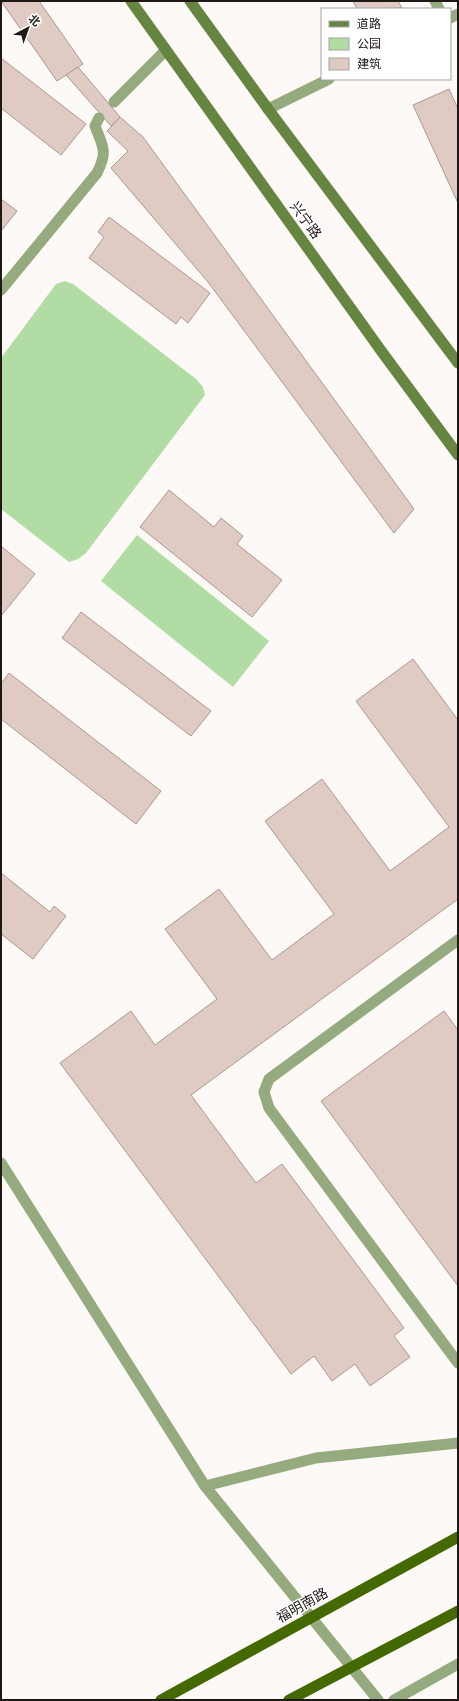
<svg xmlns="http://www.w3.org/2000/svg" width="459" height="1701" viewBox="0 0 459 1701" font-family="'Asap Condensed','Noto Sans SC',sans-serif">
  <rect width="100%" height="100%" fill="#fdf9f7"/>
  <g fill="#b1dca4">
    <polygon points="65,281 73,284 196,379 203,387 205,395 86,553 78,559 69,562 1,509 1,358 56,284"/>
    <polygon points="137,535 269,641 233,687 101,581"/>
  </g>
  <g fill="#dfcbc3" stroke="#ab9990">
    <polygon points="1,1 39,1 83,64 57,81"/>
    <polygon points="353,1 398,1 402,8 357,9"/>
    <polygon points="1,58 86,124 61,155 1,108"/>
    <polygon points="78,67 120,117 111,126 66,75"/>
    <polygon points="449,89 458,109 458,203 413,105"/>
    <polygon points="120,117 143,137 414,509 394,533 208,282 111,168 128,151 107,131"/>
    <polygon points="1,199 17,211 1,231"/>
    <polygon points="109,217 210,293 188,323 181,317 176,324 89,258 104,237 98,232"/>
    <polygon points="169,490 214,527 221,518 243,536 237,544 282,580 252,617 140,527"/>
    <polygon points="1,546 35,574 1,616"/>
    <polygon points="81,612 211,711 191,736 62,638"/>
    <polygon points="413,659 458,720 458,899 191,1095 256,1183 282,1164 404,1328 394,1336 410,1357 370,1386 355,1364 332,1381 314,1356 291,1374 60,1063 131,1011 155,1045 217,999 165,929 219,889 272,960 334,914 265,821 322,779 390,871 449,827 356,701"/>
    <polygon points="9,673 161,791 136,824 1,719 1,684"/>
    <polygon points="1,873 50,912 54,906 66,916 33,959 1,934"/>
    <polygon points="444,1011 458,1030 458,1286 321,1101"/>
  </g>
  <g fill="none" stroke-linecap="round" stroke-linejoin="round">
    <g stroke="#95ab7f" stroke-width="11">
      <polyline points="435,1 439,9"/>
      <polyline points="450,18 458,14"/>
      <polyline points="114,102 166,50"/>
      <polyline points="268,109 329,79"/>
      <path d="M1,290L97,173C108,151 103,147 95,126L99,118"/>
      <polyline points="458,940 269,1079 264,1092 269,1108 458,1363"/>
    </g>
    <g stroke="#95ab7f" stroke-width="11">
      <polyline points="1,1163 205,1486 378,1700"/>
      <polyline points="205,1486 316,1458 458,1443"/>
      <polyline points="394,1700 458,1664"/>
    </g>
    <g stroke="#658540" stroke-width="11">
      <polyline points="131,1 382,352 458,455"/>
      <polyline points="190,1 268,109 458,363"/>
    </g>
    <g stroke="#436900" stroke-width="11">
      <polyline points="161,1700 458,1537"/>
      <polyline points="289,1700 458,1611"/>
    </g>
  </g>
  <g text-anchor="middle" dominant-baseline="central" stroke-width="3" stroke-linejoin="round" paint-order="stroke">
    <g font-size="14" fill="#1f1815" stroke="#fff">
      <text transform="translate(306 220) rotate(54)">兴宁路</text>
      <text transform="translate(302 1605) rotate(-29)">福明南路</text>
    </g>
  </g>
  <rect width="459" height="1701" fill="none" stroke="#1f1815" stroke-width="4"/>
  <rect x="321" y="8" width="130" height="72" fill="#ffffff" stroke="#a5a3a1"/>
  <rect x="329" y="21" width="20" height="6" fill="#658540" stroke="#a5a3a1"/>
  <text x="357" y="28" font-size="12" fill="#1f1815">道路</text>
  <rect x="329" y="38" width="20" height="12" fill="#b1dca4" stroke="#a5a3a1"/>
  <text x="357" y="48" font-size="12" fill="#1f1815">公园</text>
  <rect x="329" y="58" width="20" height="12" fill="#dfcbc3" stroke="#a5a3a1"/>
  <text x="357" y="68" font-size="12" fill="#1f1815">建筑</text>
  <g transform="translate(28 28) rotate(41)" stroke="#ffffff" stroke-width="3" paint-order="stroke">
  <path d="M0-3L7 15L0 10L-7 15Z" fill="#1f1815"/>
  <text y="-6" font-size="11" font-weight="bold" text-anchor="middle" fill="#1f1815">北</text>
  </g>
</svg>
